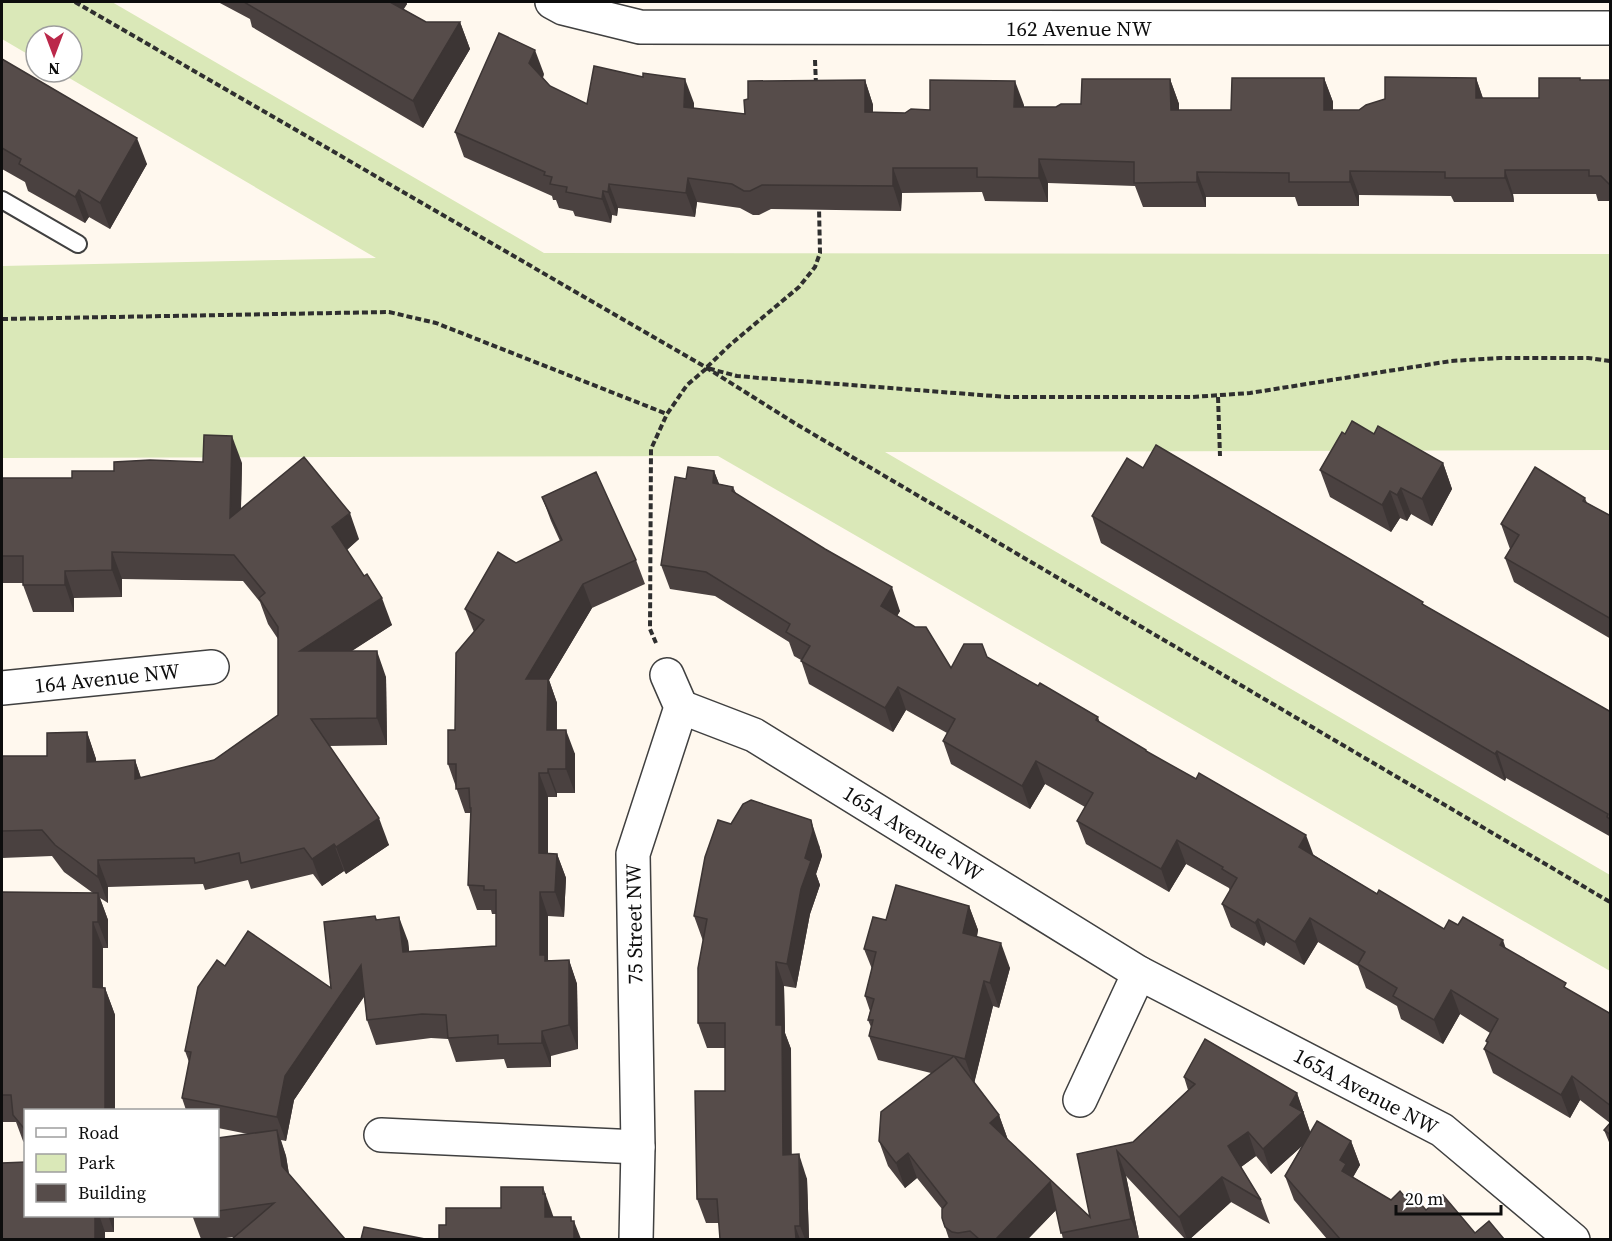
<svg xmlns="http://www.w3.org/2000/svg" width="1612" height="1241" viewBox="0 0 1612 1241" font-family="'Source Serif 4',serif">
  <rect width="100%" height="100%" fill="#fff8ee"/>
  <polygon fill="#dae8b8" points="2,2 112,2 544,253 1610,254 1610,450 885,452 1610,875 1610,971 718,456 2,458 2,266 376,258 59,72 72,72 72,36 36,36 36,59 2,39"/>
  <g fill="none" stroke-linecap="round" stroke-linejoin="round">
    <defs>
      <polyline id="service" points="2,200 78,244"/>
      <g id="minor">
        <polyline points="552,2 563,8 640,27 1610,28"/>
        <polyline points="2,688 212,667"/>
        <polyline points="681,707 754,735 1139,973 1442,1130 1573,1240"/>
        <polyline points="1080,1100 1139,973"/>
        <polyline points="381,1135 638,1147"/>
        <polyline points="636,1240 638,1147 633,854 681,707 667,675"/>
      </g>
    </defs>
    <use href="#service" stroke="#404040" stroke-width="20"/>
    <use href="#minor" stroke="#404040" stroke-width="36"/>
    <g stroke="#2f2f2f" stroke-width="4" stroke-dasharray="6 3" stroke-linecap="butt">
      <polyline points="75,2 707,368 796,424 1610,902"/>
      <polyline points="815,60 816,85"/>
      <polyline points="2,319 389,312 436,323 667,414 687,385 707,368 737,376 760,378 1007,397 1193,397 1250,393 1451,361 1500,358 1588,358 1610,361"/>
      <polyline points="707,367 731,344 799,287 815,267 820,253 819,207"/>
      <polyline points="1218,397 1220,456"/>
      <polyline points="656,643 650,629 651,449 667,414"/>
    </g>
    <use href="#service" stroke="#fff" stroke-width="16"/>
    <use href="#minor" stroke="#fff" stroke-width="33"/>
  </g>
  <g fill="#4a4140">
    <polygon points="218,2 406,2 407,4 403,9 426,22 460,22 470,49 423,128 252,27 250,19"/>
    <polygon points="2,59 147,164 110,229 89,217 85,223 28,191 25,182 2,169"/>
    <polygon points="544,74 543,78 550,86 587,104 694,103 694,108 745,114 865,80 873,105 873,112 905,113 930,110 1024,105 1024,107 1056,107 1081,104 1170,79 1179,104 1179,110 1231,110 1324,78 1333,102 1333,110 1359,110 1476,78 1483,98 1539,98 1581,80 1611,80 1611,201 1598,201 1596,194 1513,194 1514,202 1454,202 1451,196 1359,195 1359,206 1298,206 1295,197 1206,197 1206,207 1143,207 1135,186 1048,183 1048,202 985,201 982,192 902,193 901,211 771,209 759,215 753,215 740,208 697,202 695,217 618,208 617,216 612,215 611,223 575,216 573,211 559,208 556,200 553,200 552,196 464,157 455,132"/>
    <polygon points="1345,434 1374,434 1443,463 1452,489 1432,526 1411,514 1407,521 1400,518 1391,532 1330,497 1320,470"/>
    <polygon points="242,463 241,509 359,539 347,550 392,625 352,651 386,677 387,745 329,746 389,845 346,874 344,871 322,886 313,874 251,889 248,880 205,890 203,884 108,887 108,903 100,898 108,920 108,948 103,948 103,988 105,988 115,1015 26,1110 26,1145 23,1141 16,1122 2,1122 2,892 93,893 64,872 52,856 2,858 2,756 47,756 87,732 96,759 96,762 135,760 141,778 214,760 278,715 278,639 268,624 260,602 243,581 122,579 122,597 74,598 74,612 33,612 23,585 23,583 2,583 2,478 72,478 114,471"/>
    <polygon points="1143,468 1424,605 1611,712 1611,837 1506,778 1505,781 1101,543 1092,516"/>
    <polygon points="714,471 719,484 733,487 736,493 900,611 897,616 951,668 987,657 1038,686 1098,717 1100,723 1377,894 1444,929 1458,925 1506,949 1569,990 1611,1014 1611,1147 1604,1130 1610,1123 1580,1100 1570,1118 1493,1073 1484,1049 1487,1044 1486,1041 1490,1033 1460,1014 1443,1044 1401,1019 1397,1006 1366,988 1358,966 1318,942 1304,965 1266,942 1264,946 1231,927 1222,904 1230,891 1229,888 1186,864 1169,892 1086,844 1077,821 1085,807 1045,784 1030,809 951,764 943,741 947,733 906,710 893,732 809,684 801,660 794,656 789,642 715,596 670,589 661,565 686,479"/>
    <polygon points="542,497 636,560 645,584 592,608 549,680 557,703 557,730 575,754 575,793 557,793 557,797 548,797 548,854 557,854 566,878 564,917 548,916 548,960 569,960 577,984 578,1049 551,1056 551,1067 507,1068 504,1059 456,1062 448,1039 431,1038 376,1045 367,1020 364,997 294,1100 286,1141 281,1140 286,1156 289,1174 345,1239 235,1237 217,1239 201,1239 192,1215 218,1215 218,1138 248,1134 218,1128 218,1110 186,1110 182,1098 189,1062 185,1051 225,966 331,988 375,916 377,920 408,941 409,951 496,946 496,914 492,914 491,910 477,910 468,885 471,813 465,813 448,764 474,632 465,609 516,563 560,541 551,521"/>
    <polygon points="1585,498 1587,503 1611,516 1611,639 1514,582 1505,558 1510,549 1501,524"/>
    <polygon points="731,824 819,845 822,856 816,874 820,885 810,914 796,988 784,986 785,1033 791,1049 791,1154 807,1179 809,1239 720,1239 719,1223 706,1223 697,1199 725,1091 725,1048 707,1048 698,1023 703,941 694,916"/>
    <polygon points="969,906 978,930 977,937 1010,968 999,1008 993,1006 974,1083 999,1115 1008,1140 1090,1217 1077,1154 1133,1142 1188,1090 1184,1077 1297,1093 1310,1132 1351,1141 1360,1165 1353,1177 1391,1200 1413,1207 1426,1210 1475,1233 1504,1239 1327,1239 1294,1200 1285,1176 1302,1146 1271,1174 1256,1156 1241,1167 1261,1200 1270,1224 1231,1202 1190,1239 1185,1239 1126,1176 1139,1239 1063,1239 1056,1210 1028,1239 949,1239 942,1218 942,1209 917,1178 905,1188 888,1166 879,1141 931,1073 878,1060 869,1036 871,1027 868,1020 870,1011 865,996 872,969 864,949 886,920"/>
    <polygon points="26,1215 114,1215 114,1232 105,1232"/>
  </g>
  <g fill="#3c3534">
    <polygon points="386,2 406,2 407,4 394,25"/>
    <polygon points="460,22 470,49 423,128 413,101"/>
    <polygon points="535,50 544,74 538,87 529,63"/>
    <polygon points="1324,78 1333,102 1333,134 1324,110"/>
    <polygon points="1476,78 1484,102 1476,98"/>
    <polygon points="685,79 694,103 693,131 684,107"/>
    <polygon points="1170,79 1179,104 1179,134 1171,110"/>
    <polygon points="865,80 873,105 873,136 865,112"/>
    <polygon points="1015,81 1024,105 1023,131 1014,107"/>
    <polygon points="137,138 147,164 110,229 100,203"/>
    <polygon points="1039,159 1048,183 1048,202 1039,178"/>
    <polygon points="893,168 902,193 901,211 893,186"/>
    <polygon points="1505,170 1513,194 1514,202 1505,178"/>
    <polygon points="1350,171 1359,195 1359,206 1350,182"/>
    <polygon points="1197,172 1206,197 1206,207 1197,182"/>
    <polygon points="688,178 697,202 695,217 686,193"/>
    <polygon points="609,184 618,208 617,216 608,192"/>
    <polygon points="79,190 89,217 85,223 75,197"/>
    <polygon points="603,191 612,215 611,223 602,199"/>
    <polygon points="232,436 242,463 240,544 230,518"/>
    <polygon points="1443,463 1452,489 1432,526 1422,499"/>
    <polygon points="714,471 723,494 713,483"/>
    <polygon points="1401,488 1411,514 1407,521 1397,495"/>
    <polygon points="1390,491 1400,518 1391,532 1382,505"/>
    <polygon points="350,513 359,539 342,554 332,527"/>
    <polygon points="112,552 122,579 122,597 112,570"/>
    <polygon points="65,571 74,598 74,612 65,585"/>
    <polygon points="583,584 592,608 549,680 557,703 556,754 526,679"/>
    <polygon points="892,587 900,611 889,630 881,606"/>
    <polygon points="382,598 392,625 309,678 300,651"/>
    <polygon points="377,651 386,677 387,745 377,718"/>
    <polygon points="898,687 906,710 893,732 885,708"/>
    <polygon points="566,730 575,754 575,793 566,769"/>
    <polygon points="87,732 96,759 97,788 87,762"/>
    <polygon points="1497,751 1506,778 1505,781 1495,754"/>
    <polygon points="135,760 144,787 135,779"/>
    <polygon points="1036,761 1045,784 1030,809 1022,786"/>
    <polygon points="548,769 557,793 557,797 548,773"/>
    <polygon points="539,773 548,797 548,878 539,853"/>
    <polygon points="379,818 389,845 346,874 336,847"/>
    <polygon points="811,820 819,845 822,856 816,874 820,885 810,914 796,988 787,964"/>
    <polygon points="1306,835 1315,859 1299,847"/>
    <polygon points="1177,840 1186,864 1169,892 1161,869"/>
    <polygon points="334,844 344,871 322,886 312,859"/>
    <polygon points="557,854 566,878 564,917 555,892"/>
    <polygon points="98,860 108,887 108,903 98,877"/>
    <polygon points="540,892 548,916 548,965 540,955"/>
    <polygon points="98,893 108,920 108,948 98,922"/>
    <polygon points="969,906 978,930 972,958 963,933"/>
    <polygon points="399,917 408,941 412,976 403,952"/>
    <polygon points="1310,918 1318,942 1304,965 1295,942"/>
    <polygon points="1258,919 1266,942 1264,946 1255,923"/>
    <polygon points="93,922 103,948 103,1014 93,987"/>
    <polygon points="1503,940 1511,964 1500,945"/>
    <polygon points="1001,943 1010,968 999,1008 990,983"/>
    <polygon points="569,960 577,984 578,1049 569,1025"/>
    <polygon points="776,962 784,986 785,1033 791,1049 792,1179 783,1155 776,1025"/>
    <polygon points="361,965 369,989 294,1100 286,1141 277,1117 285,1076"/>
    <polygon points="984,981 993,1006 974,1084 965,1059"/>
    <polygon points="105,988 115,1015 115,1110 105,1110"/>
    <polygon points="1451,990 1460,1014 1443,1044 1434,1020"/>
    <polygon points="542,1031 551,1056 551,1067 542,1043"/>
    <polygon points="1572,1076 1580,1100 1570,1118 1561,1095"/>
    <polygon points="1297,1093 1312,1137 1271,1174 1263,1149"/>
    <polygon points="999,1115 1008,1140 990,1123"/>
    <polygon points="277,1130 286,1156 292,1193 282,1166"/>
    <polygon points="1248,1132 1256,1156 1237,1170 1228,1146"/>
    <polygon points="1351,1141 1360,1165 1352,1179 1342,1171 1340,1160"/>
    <polygon points="1117,1151 1126,1176 1139,1239 1131,1219"/>
    <polygon points="908,1153 917,1178 905,1188 896,1163"/>
    <polygon points="799,1154 807,1179 809,1239 805,1239 800,1226"/>
    <polygon points="1222,1177 1231,1202 1190,1239 1187,1239 1179,1217"/>
    <polygon points="1050,1182 1059,1207 1028,1239 996,1239"/>
    <polygon points="543,1187 555,1221 545,1217"/>
    <polygon points="95,1215 99,1215 105,1232 105,1239 95,1239"/>
    <polygon points="108,1215 114,1215 114,1232"/>
    <polygon points="571,1217 574,1228 574,1221 581,1239 574,1239"/>
    <polygon points="795,1226 800,1239 796,1239"/>
  </g>
  <g fill="#564c4a" stroke="#3c3534" stroke-width="1.5">
    <polygon points="244,2 390,2 426,22 460,22 413,101"/>
    <polygon points="499,33 535,50 529,63 550,86 587,104 594,66 643,77 643,73 685,79 684,107 745,114 744,100 748,99 748,81 865,80 865,112 905,113 911,109 930,110 930,80 1015,81 1014,107 1056,107 1061,104 1081,104 1082,79 1170,79 1171,110 1231,110 1232,78 1324,78 1324,110 1359,110 1366,105 1385,99 1385,77 1476,78 1476,98 1539,98 1539,78 1580,78 1580,80 1611,80 1611,186 1601,176 1589,176 1589,170 1505,170 1505,178 1445,178 1445,172 1350,171 1350,182 1289,182 1289,173 1197,172 1197,182 1134,183 1134,162 1039,159 1039,178 977,177 977,168 893,168 893,186 762,185 750,191 744,191 732,184 688,178 686,193 609,184 608,192 603,191 602,199 566,192 567,187 550,184 552,177 544,175 545,172 455,132"/>
    <polygon points="2,59 137,138 100,203 79,190 75,197 19,164 21,159 2,148"/>
    <polygon points="1352,421 1374,434 1378,426 1443,463 1422,499 1401,488 1397,495 1390,491 1382,505 1320,470 1342,432 1345,434"/>
    <polygon points="204,435 232,436 230,518 304,457 350,513 332,527 364,576 367,574 382,598 300,651 377,651 377,718 311,719 379,818 336,847 334,844 312,859 304,848 241,863 239,853 195,863 194,858 98,860 98,877 55,845 42,830 2,831 2,756 47,756 47,733 87,732 87,762 135,760 135,779 214,760 278,715 278,627 259,598 265,593 234,555 112,552 112,570 65,571 65,585 23,585 23,556 2,556 2,478 72,478 72,471 114,471 114,462 150,460 203,462"/>
    <polygon points="1156,445 1423,602 1422,604 1611,712 1611,820 1607,817 1608,814 1497,751 1495,754 1092,516 1127,458 1143,468"/>
    <polygon points="688,467 714,471 713,483 733,487 732,491 825,549 892,587 881,606 915,627 926,627 951,668 964,644 982,644 987,657 1038,686 1040,683 1098,717 1096,720 1146,750 1146,751 1196,779 1199,773 1306,835 1299,847 1377,894 1379,890 1444,929 1449,920 1458,925 1463,917 1503,940 1500,945 1566,983 1564,987 1611,1014 1611,1106 1572,1076 1561,1095 1484,1049 1488,1042 1486,1041 1498,1019 1451,990 1434,1020 1393,996 1397,988 1358,964 1365,952 1310,918 1295,942 1258,919 1255,923 1222,904 1237,878 1222,869 1223,867 1177,840 1161,869 1077,821 1093,793 1036,761 1022,786 943,741 955,719 898,687 885,708 801,661 810,646 786,632 790,624 706,572 661,565 675,477 686,479"/>
    <polygon points="1535,467 1585,498 1583,501 1611,516 1611,619 1505,558 1519,535 1501,524"/>
    <polygon points="596,472 636,560 583,584 526,679 548,679 547,730 566,730 566,769 548,769 548,773 539,773 539,853 557,854 555,892 540,892 540,955 545,955 545,961 569,960 569,1025 542,1031 542,1043 498,1044 498,1035 448,1038 446,1015 422,1014 367,1020 361,965 285,1076 277,1117 182,1098 191,1052 185,1051 198,987 217,960 225,966 248,931 331,988 324,922 375,916 376,920 399,917 403,952 496,946 496,890 484,890 484,886 468,885 471,808 470,808 469,788 456,789 456,764 448,764 448,730 455,730 456,653 484,620 465,609 498,552 516,563 562,540 542,497"/>
    <polygon points="751,800 811,820 813,831 805,858 811,861 801,889 787,964 776,962 776,1025 782,1025 783,1155 799,1154 800,1226 795,1226 796,1239 720,1239 717,1199 697,1199 695,1091 725,1091 725,1023 698,1023 698,968 707,919 694,916 705,857 718,820 731,824 743,804"/>
    <polygon points="896,885 969,906 963,933 1001,943 990,983 984,981 965,1059 954,1056 999,1115 990,1123 1090,1217 1077,1154 1133,1142 1195,1084 1184,1077 1205,1039 1297,1093 1290,1105 1303,1112 1263,1149 1248,1132 1228,1146 1261,1200 1222,1177 1179,1217 1117,1151 1131,1219 1061,1233 1050,1182 996,1239 979,1239 970,1231 958,1233 952,1232 945,1227 942,1218 942,1209 947,1203 908,1153 896,1163 879,1141 881,1112 954,1056 869,1036 873,1020 868,1020 874,999 865,996 876,952 864,949 873,917 886,920"/>
    <polygon points="2,892 98,893 98,922 93,922 93,987 105,988 105,1110 26,1110 26,1131 13,1115 11,1095 2,1095"/>
    <polygon points="1317,1121 1351,1141 1340,1160 1346,1164 1342,1171 1391,1200 1400,1191 1413,1207 1420,1203 1426,1210 1443,1195 1475,1233 1489,1221 1504,1239 1340,1239 1285,1176"/>
    <polygon points="1611,1122 1611,1135 1604,1130"/>
    <polygon points="277,1130 282,1166 345,1239 232,1239 274,1203 218,1211 218,1138"/>
    <polygon points="26,1162 26,1215 95,1215 95,1239 2,1239 2,1163"/>
    <polygon points="501,1187 543,1187 543,1194 545,1194 545,1217 571,1217 571,1221 574,1221 574,1239 439,1239 439,1225 446,1225 446,1208 501,1208"/>
    <polygon points="364,1227 425,1239 361,1239"/>
  </g>
  <g text-anchor="middle" dominant-baseline="central" stroke-width="6" stroke-linejoin="round" paint-order="stroke">
    <g font-size="21" fill="#0d0d0d" stroke="#fff">
      <text x="1079" y="28">162 Avenue NW</text>
      <text transform="translate(107 678) rotate(-6)">164 Avenue NW</text>
      <text transform="translate(913 833) rotate(32)">165A Avenue NW</text>
      <text transform="translate(634 924) rotate(-91)">75 Street NW</text>
      <text transform="translate(1366 1091) rotate(28)">165A Avenue NW</text>
    </g>
  </g>
  <rect width="1612" height="1241" fill="none" stroke="#0d0d0d" stroke-width="6"/>
  <rect x="24" y="1109" width="195" height="108" fill="#ffffff" stroke="#9e9e9e" stroke-width="1.5"/>
  <rect x="36" y="1128" width="30" height="9" fill="#ffffff" stroke="#9e9e9e" stroke-width="1.5"/>
  <text x="78" y="1139" font-size="18" fill="#0d0d0d">Road</text>
  <rect x="36" y="1154" width="30" height="18" fill="#dae8b8" stroke="#9e9e9e" stroke-width="1.5"/>
  <text x="78" y="1169" font-size="18" fill="#0d0d0d">Park</text>
  <rect x="36" y="1184" width="30" height="18" fill="#564c4a" stroke="#9e9e9e" stroke-width="1.5"/>
  <text x="78" y="1199" font-size="18" fill="#0d0d0d">Building</text>
  <g transform="translate(54 54) rotate(180)"><circle r="28" fill="#ffffff" stroke="#9e9e9e" stroke-width="1.5"/>
  <path d="M0-4.5L10 22L0 15L-10 22Z" fill="#bb284a"/>
  <text y="-9" font-size="16" font-weight="bold" text-anchor="middle" fill="#0d0d0d">N</text>
  </g>
  <path d="M1396 1205v9h105v-9" fill="none" stroke="#0d0d0d" stroke-width="3"/>
  <text x="1405" y="1205" font-size="18" fill="#0d0d0d" stroke="#ffffff" stroke-width="4.5" paint-order="stroke">20 m</text>
</svg>
